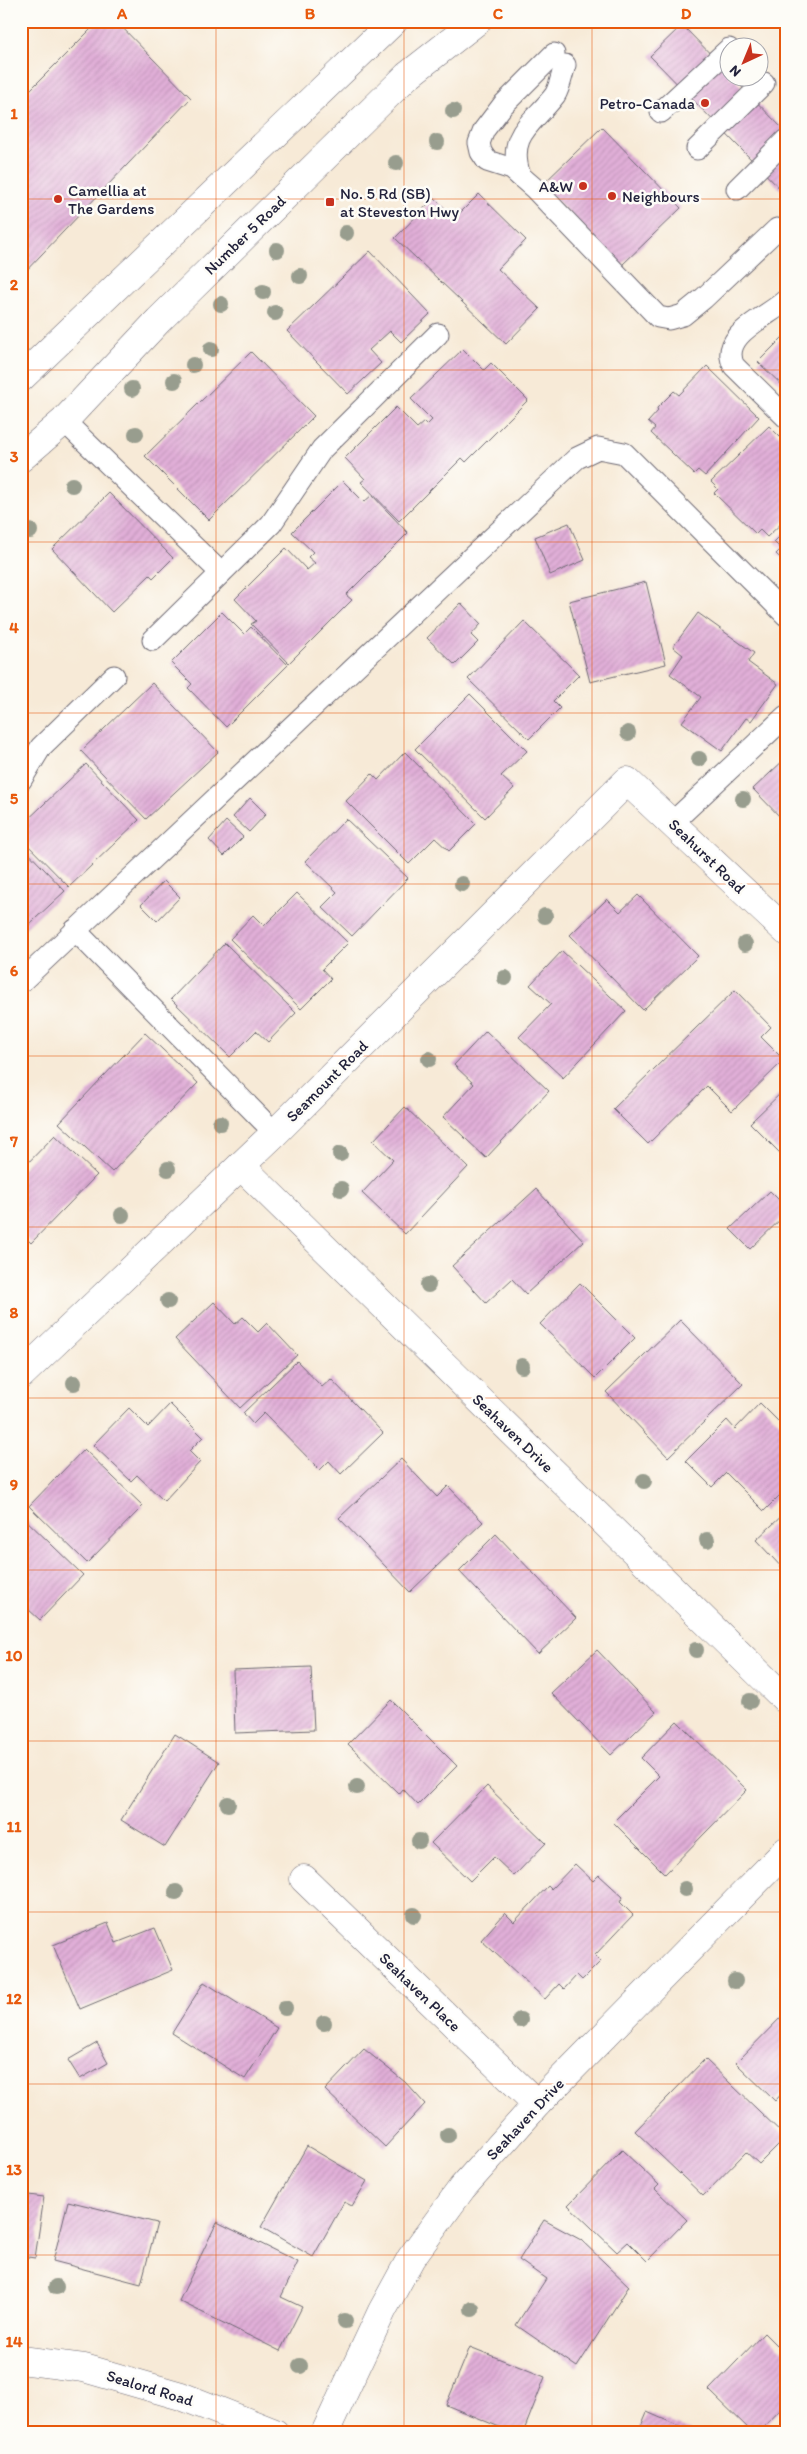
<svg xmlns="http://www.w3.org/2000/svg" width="807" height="2454" viewBox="0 0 807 2454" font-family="Itim,sans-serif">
  <defs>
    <pattern id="building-hatch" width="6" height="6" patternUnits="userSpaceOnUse" patternTransform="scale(1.25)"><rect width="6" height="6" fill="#e1afd8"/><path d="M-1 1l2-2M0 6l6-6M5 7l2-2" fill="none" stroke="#c196ba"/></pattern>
  </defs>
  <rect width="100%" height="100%" fill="#fdfcf7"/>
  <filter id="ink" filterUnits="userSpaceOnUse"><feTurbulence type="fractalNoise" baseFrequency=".02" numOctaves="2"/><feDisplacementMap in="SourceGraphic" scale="10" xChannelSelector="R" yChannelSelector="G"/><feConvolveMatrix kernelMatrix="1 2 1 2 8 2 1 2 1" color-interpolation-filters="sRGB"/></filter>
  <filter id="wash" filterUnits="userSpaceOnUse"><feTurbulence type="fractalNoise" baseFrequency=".0096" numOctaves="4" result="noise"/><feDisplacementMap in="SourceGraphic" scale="20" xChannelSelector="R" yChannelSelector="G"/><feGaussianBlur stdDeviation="1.12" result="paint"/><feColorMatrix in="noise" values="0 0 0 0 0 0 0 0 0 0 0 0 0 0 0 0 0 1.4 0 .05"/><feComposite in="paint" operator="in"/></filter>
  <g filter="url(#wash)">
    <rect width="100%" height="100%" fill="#f7ead7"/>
    <g id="blocks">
      <g fill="url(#building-hatch)">
        <polygon points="99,21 116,21 191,98 21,276 21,99"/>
        <polygon points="682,25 730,74 730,78 733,78 786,132 786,195 650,56"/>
        <polygon points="602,127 681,208 621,266 542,185"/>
        <polygon points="479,194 526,240 498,269 540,309 506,344 395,238 434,198 455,218"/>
        <polygon points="370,251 430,314 401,342 390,331 369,350 381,363 348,394 287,331"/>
        <polygon points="786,334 786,389 758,362"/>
        <polygon points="463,349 484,370 491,363 528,400 466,462 462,458 399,521 361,482 365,479 345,458 396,407 417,428 424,422 427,425 432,420 411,399"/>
        <polygon points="251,352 314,416 209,520 145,456"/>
        <polygon points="707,366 759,417 705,476 698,470 694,474 651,433 655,428 648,422 658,411 657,408 674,391 679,395"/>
        <polygon points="769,426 786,443 786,519 767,537 760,530 756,534 714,493 718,489 711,482"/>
        <polygon points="343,481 364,502 372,495 408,533 346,595 352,600 289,663 251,624 256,621 235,599 286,548 307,570 315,563 308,557 313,552 292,532"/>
        <polygon points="109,493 173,558 153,578 150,575 112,612 52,549"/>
        <polygon points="569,523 585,560 550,575 535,537"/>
        <polygon points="786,530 786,563 776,554 781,549 774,542"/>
        <polygon points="646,582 666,664 590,682 569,601"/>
        <polygon points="461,603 481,624 471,635 478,642 455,665 427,638"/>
        <polygon points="222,612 244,634 251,627 288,665 226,727 188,688 192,684 171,663"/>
        <polygon points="698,613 754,653 748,662 778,684 751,721 746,718 722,751 682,722 701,697 670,674 683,655 673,647"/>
        <polygon points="524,621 579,675 553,701 560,708 529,739 468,679"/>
        <polygon points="152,683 218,752 146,819 81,751"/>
        <polygon points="470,694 527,751 501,776 514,788 485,818 415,749"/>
        <polygon points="405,752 476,824 449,851 435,838 409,864 346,801 372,774 378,780"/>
        <polygon points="786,758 786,823 753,789"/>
        <polygon points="86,764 139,820 69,887 21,838 21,826"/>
        <polygon points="250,798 266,814 249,832 233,817"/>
        <polygon points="346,819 408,878 352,936 322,907 337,892 305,861"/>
        <polygon points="226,821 243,837 224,856 209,840"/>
        <polygon points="21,845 65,891 21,932"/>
        <polygon points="164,881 180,897 157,921 141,905"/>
        <polygon points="297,893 348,943 322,969 331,979 301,1009 230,939 253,915 264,926"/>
        <polygon points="638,895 698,956 643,1010 570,935 607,899 620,912"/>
        <polygon points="225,943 296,1013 268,1042 256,1031 230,1057 171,999"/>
        <polygon points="562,951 626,1011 563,1078 519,1037 551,1004 530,985"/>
        <polygon points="735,990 771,1027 761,1037 784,1060 732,1111 707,1086 648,1144 613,1109"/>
        <polygon points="486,1031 549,1091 486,1158 443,1117 474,1084 454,1065"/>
        <polygon points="145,1033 198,1083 112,1172 59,1123"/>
        <polygon points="786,1088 786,1159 750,1123"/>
        <polygon points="405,1107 468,1167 405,1234 362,1193 393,1160 373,1141"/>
        <polygon points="55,1135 97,1175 31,1243 21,1233 21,1170"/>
        <polygon points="536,1189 584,1241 526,1294 512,1279 486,1303 452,1266"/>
        <polygon points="770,1191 786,1207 786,1214 750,1249 730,1229"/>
        <polygon points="580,1283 635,1338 595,1378 540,1324"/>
        <polygon points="214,1302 235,1324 243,1317 258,1332 267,1323 297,1355 240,1408 175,1339"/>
        <polygon points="680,1320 743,1384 668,1457 606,1392"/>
        <polygon points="297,1361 322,1387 331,1379 383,1433 341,1474 329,1461 320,1470 264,1413 253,1424 243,1413"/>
        <polygon points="760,1403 786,1429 786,1489 764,1511 726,1473 712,1487 686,1461 727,1420 735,1429"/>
        <polygon points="170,1404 203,1437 189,1451 200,1462 164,1501 137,1475 131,1481 93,1445 129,1408 148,1427"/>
        <polygon points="84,1449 143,1506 87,1563 29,1506"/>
        <polygon points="401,1459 437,1497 448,1486 483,1522 410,1592 339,1518"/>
        <polygon points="786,1512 786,1572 756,1540"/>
        <polygon points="21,1515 83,1575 40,1620 28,1609 21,1615"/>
        <polygon points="496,1534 576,1618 538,1654 459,1571"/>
        <polygon points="597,1650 656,1712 611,1755 551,1693"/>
        <polygon points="311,1667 314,1730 235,1733 233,1670"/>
        <polygon points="391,1700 457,1766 418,1805 403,1789 399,1794 348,1744"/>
        <polygon points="677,1721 747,1790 665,1874 613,1822 659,1776 641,1758"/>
        <polygon points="175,1734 219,1762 165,1847 121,1820"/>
        <polygon points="487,1786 546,1843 514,1876 494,1857 470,1881 431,1843"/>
        <polygon points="575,1864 593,1881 599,1875 623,1897 620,1902 633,1915 595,1955 601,1961 582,1980 577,1975 564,1989 559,1984 545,1999 481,1940 505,1913 514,1922 548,1886 551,1889"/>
        <polygon points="108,1923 116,1943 155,1928 173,1970 80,2009 53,1945"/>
        <polygon points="204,1982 277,2028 245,2079 172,2033"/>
        <polygon points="786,2012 786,2089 775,2101 736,2063"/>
        <polygon points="97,2043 108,2063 80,2079 68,2060"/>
        <polygon points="364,2049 405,2082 425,2104 385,2147 325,2090"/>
        <polygon points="705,2059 786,2137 759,2164 746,2152 703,2196 635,2131"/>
        <polygon points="307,2146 367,2181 352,2206 344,2202 313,2257 261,2227"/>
        <polygon points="622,2150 659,2185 655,2189 687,2220 647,2261 628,2242 617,2252 568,2205"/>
        <polygon points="21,2194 44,2197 35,2258 21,2256"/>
        <polygon points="68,2201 157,2223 141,2284 53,2261"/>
        <polygon points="544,2220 581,2240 629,2286 577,2367 516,2325 546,2279 519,2260"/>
        <polygon points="217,2222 298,2262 281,2297 302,2307 280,2351 179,2301"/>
        <polygon points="764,2333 781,2350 786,2346 786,2404 758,2433 753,2433 709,2390"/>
        <polygon points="470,2347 545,2377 523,2433 514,2433 446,2405"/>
        <polygon points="647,2412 695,2433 638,2433"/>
      </g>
    </g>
  </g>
  <g filter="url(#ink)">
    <use href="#blocks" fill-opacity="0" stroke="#6d6872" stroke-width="1"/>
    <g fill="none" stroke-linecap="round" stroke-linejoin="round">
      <defs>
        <g id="lane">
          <polyline points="554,54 503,105 484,130 479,143 481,152 487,161 512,169 534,188 658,317 669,319 683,315 704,298 777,229"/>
          <polyline points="661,112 729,49"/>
          <polyline points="697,149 764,83"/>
          <path d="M520,176C506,134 533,124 555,95C560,87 562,74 565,65"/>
          <polyline points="737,189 786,140"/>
          <path d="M786,300C768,317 718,335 734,366L786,417"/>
          <polyline points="64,421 221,573"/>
          <polyline points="153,640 271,524 322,449 438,334"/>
          <polyline points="21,780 41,747 114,676"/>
          <polyline points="673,822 786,716"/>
          <polyline points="75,930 275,1133"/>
          <polyline points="21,982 577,458 598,448 624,453 786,615"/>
        </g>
        <g id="street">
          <polyline points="241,1166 786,1700"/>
          <polyline points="21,1375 275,1133 627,781 786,931"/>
          <polyline points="304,1879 537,2104"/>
          <polyline points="21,2360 84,2368 181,2396 275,2433"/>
          <polyline points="325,2433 382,2311 411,2258 462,2188 537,2104 786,1851"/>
        </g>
        <g id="secondary">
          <polyline points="21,378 394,21"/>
          <polyline points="21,458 64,421 159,320 407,76 477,21"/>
        </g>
      </defs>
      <use href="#lane" stroke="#6d6872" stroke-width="23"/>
      <use href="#street" stroke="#6d6872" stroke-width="29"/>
      <use href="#secondary" stroke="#6d6872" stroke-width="29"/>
      <use href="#lane" stroke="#fff" stroke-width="21"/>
      <use href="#street" stroke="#fff" stroke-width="28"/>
      <use href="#secondary" stroke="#fff" stroke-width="28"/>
    </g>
    <g fill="#989d8e">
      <circle cx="453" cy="111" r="8"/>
      <circle cx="437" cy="142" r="8"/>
      <circle cx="396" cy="163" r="8"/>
      <circle cx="346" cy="233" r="8"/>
      <circle cx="277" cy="250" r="8"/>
      <circle cx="300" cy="276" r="8"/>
      <circle cx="263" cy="292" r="8"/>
      <circle cx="221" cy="304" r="8"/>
      <circle cx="275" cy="313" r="8"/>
      <circle cx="211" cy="349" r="8"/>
      <circle cx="193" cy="365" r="8"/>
      <circle cx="174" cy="381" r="8"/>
      <circle cx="132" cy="389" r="8"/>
      <circle cx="136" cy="434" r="8"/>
      <circle cx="72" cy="485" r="8"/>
      <circle cx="30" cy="531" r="8"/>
      <circle cx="628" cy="733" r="8"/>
      <circle cx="699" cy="759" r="8"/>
      <circle cx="743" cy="799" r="8"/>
      <circle cx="462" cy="884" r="8"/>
      <circle cx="545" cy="916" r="8"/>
      <circle cx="745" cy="944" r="8"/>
      <circle cx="505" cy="978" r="8"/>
      <circle cx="429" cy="1059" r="8"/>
      <circle cx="220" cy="1123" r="8"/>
      <circle cx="340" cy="1154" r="8"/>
      <circle cx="168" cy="1169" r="8"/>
      <circle cx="341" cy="1189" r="8"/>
      <circle cx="122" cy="1215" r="8"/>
      <circle cx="428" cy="1285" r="8"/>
      <circle cx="168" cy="1301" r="8"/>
      <circle cx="522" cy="1366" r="8"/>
      <circle cx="74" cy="1383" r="8"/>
      <circle cx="644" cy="1481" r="8"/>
      <circle cx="707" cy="1540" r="8"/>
      <circle cx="696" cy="1650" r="8"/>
      <circle cx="750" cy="1701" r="8"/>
      <circle cx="357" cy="1787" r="8"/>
      <circle cx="228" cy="1804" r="8"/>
      <circle cx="419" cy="1841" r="8"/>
      <circle cx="685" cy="1889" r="8"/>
      <circle cx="176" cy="1892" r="8"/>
      <circle cx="414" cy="1915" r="8"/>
      <circle cx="735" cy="1981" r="8"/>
      <circle cx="285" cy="2008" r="8"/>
      <circle cx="520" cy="2020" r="8"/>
      <circle cx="324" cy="2023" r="8"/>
      <circle cx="448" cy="2135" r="8"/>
      <circle cx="56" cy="2287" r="8"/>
      <circle cx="472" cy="2309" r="8"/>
      <circle cx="345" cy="2321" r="8"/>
      <circle cx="300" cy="2366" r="8"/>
    </g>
  </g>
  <path fill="none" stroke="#e8590c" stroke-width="1" stroke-opacity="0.55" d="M216,21V2433M404,21V2433M592,21V2433M21,199H786M21,370H786M21,542H786M21,713H786M21,884H786M21,1056H786M21,1227H786M21,1398H786M21,1570H786M21,1741H786M21,1912H786M21,2084H786M21,2255H786"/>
  <g fill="#c8321e" stroke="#fdfcf7" stroke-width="2">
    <circle cx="705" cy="103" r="5"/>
    <circle cx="583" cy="186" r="5"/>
    <circle cx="612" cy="196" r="5"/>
    <circle cx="58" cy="199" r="5"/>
    <rect x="325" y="197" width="10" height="10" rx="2.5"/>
  </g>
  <g text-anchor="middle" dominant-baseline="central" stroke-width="5" stroke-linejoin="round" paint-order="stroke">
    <g font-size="16" fill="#22223b" stroke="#fdfcf7" text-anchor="start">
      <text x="695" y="103" text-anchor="end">Petro-Canada</text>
      <text x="573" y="186" text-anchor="end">A&amp;W</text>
      <text x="68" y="190">Camellia at<tspan x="68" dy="18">The Gardens</tspan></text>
      <text x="340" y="193">No. 5 Rd (SB)<tspan x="340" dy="18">at Steveston Hwy</tspan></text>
      <text x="622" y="196">Neighbours</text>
    </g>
    <g font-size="16" fill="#22223b" stroke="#fdfcf7">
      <text transform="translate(245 235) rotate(-44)">Number 5 Road</text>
      <text transform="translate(707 856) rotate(44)">Seahurst Road</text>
      <text transform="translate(327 1081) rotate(-45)">Seamount Road</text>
      <text transform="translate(513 1433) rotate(44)">Seahaven Drive</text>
      <text transform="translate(420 1992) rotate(44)">Seahaven Place</text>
      <text transform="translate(525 2119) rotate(-47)">Seahaven Drive</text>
      <text transform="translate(150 2388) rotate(17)">Sealord Road</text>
    </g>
  </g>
  <rect width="807" height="2454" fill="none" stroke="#fdfcf7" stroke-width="55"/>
  <g transform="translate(744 62) rotate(224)"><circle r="24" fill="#fdfcf7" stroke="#a5a5ac"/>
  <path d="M0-4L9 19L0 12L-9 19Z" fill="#c8321e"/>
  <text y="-8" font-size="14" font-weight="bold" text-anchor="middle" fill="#22223b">N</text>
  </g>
  <rect x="28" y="28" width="752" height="2398" fill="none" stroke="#e8590c" stroke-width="2"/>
  <g font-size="16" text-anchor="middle" font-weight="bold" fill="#e8590c">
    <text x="122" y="19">A</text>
    <text x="310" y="19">B</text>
    <text x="498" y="19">C</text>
    <text x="686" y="19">D</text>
    <text x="14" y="119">1</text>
    <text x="14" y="290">2</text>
    <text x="14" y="462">3</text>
    <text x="14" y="633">4</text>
    <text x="14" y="804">5</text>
    <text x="14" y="976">6</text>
    <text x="14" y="1147">7</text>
    <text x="14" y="1318">8</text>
    <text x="14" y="1490">9</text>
    <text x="14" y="1661">10</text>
    <text x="14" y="1832">11</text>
    <text x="14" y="2004">12</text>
    <text x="14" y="2175">13</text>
    <text x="14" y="2347">14</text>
  </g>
</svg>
